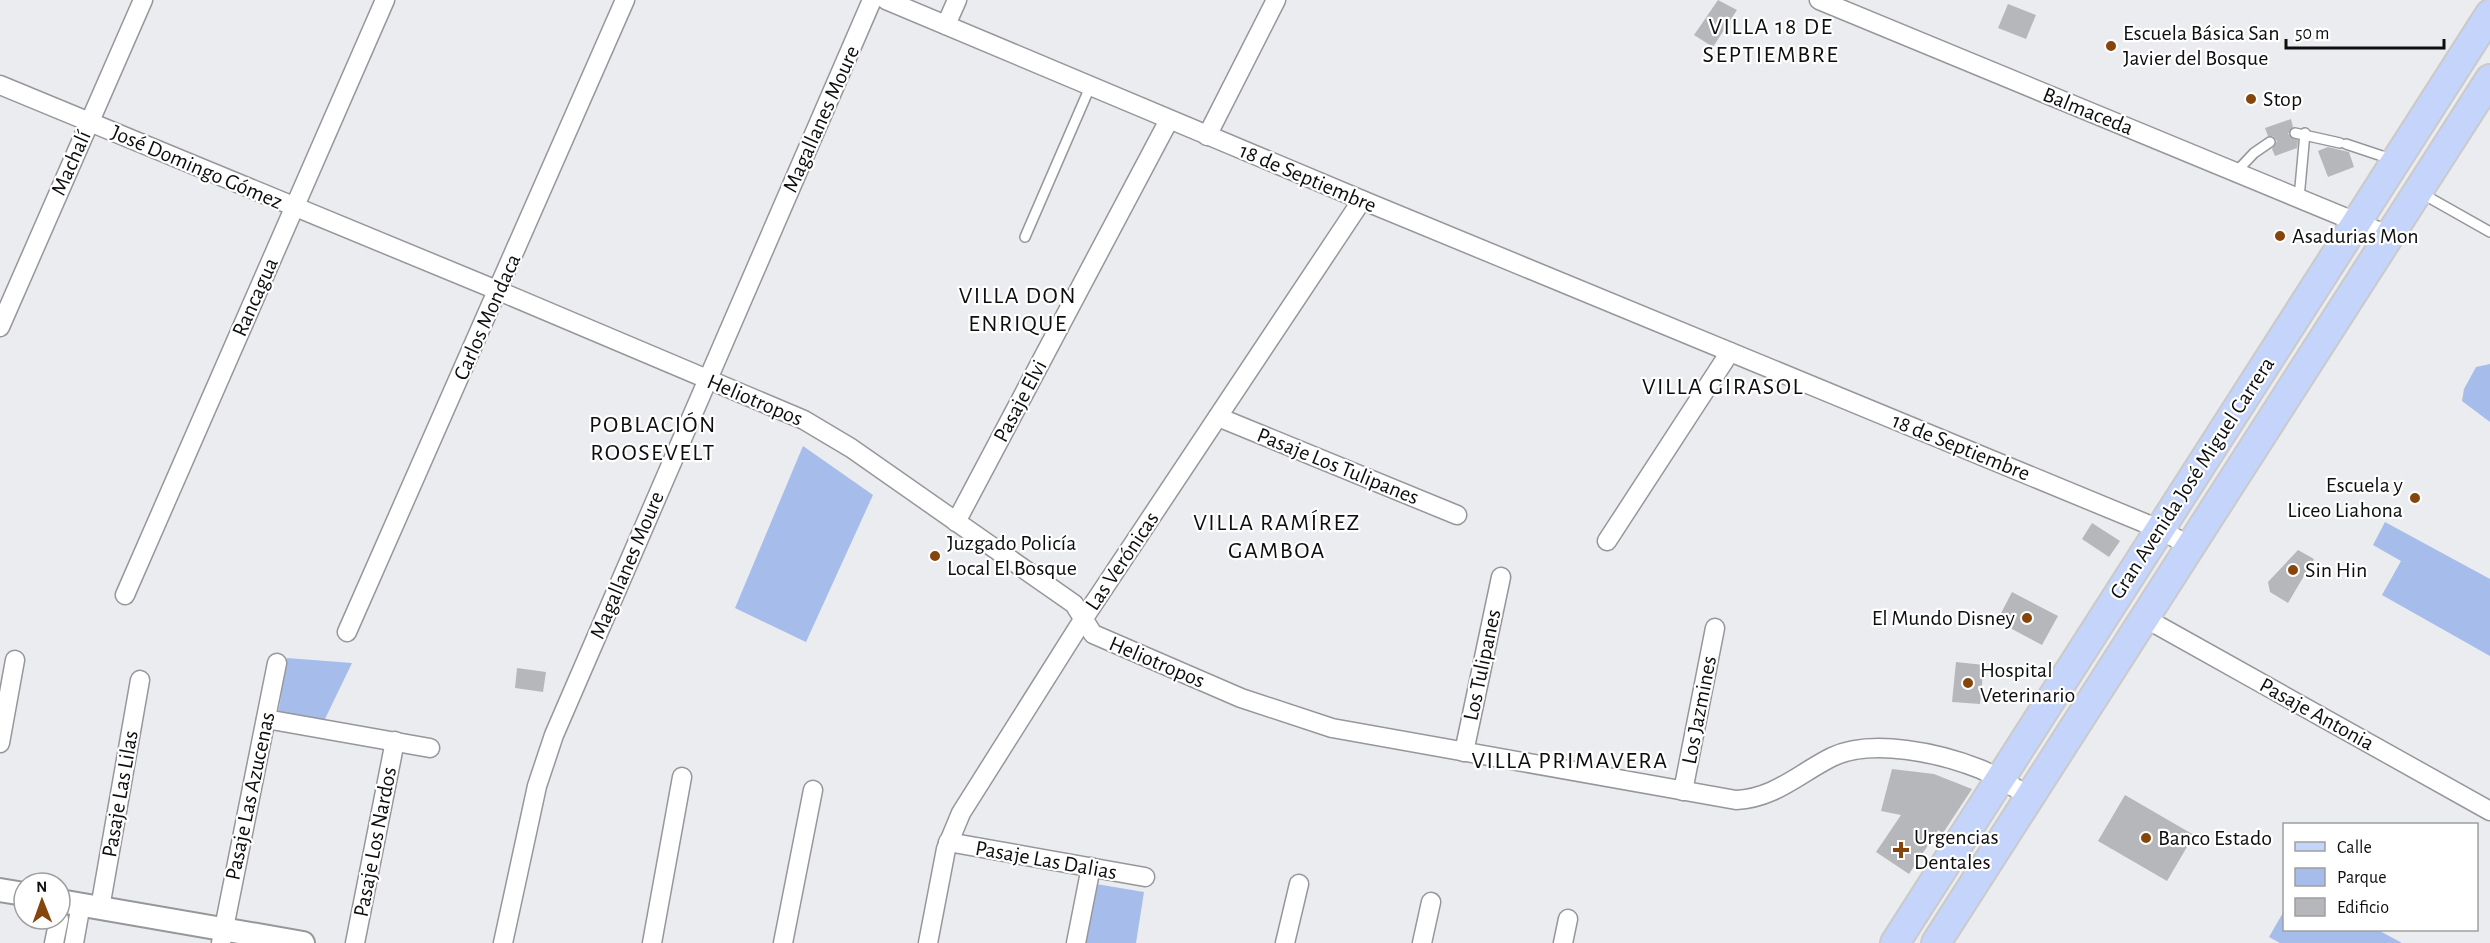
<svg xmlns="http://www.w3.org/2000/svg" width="2490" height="943" viewBox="0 0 2490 943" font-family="'Alegreya Sans',sans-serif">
  <rect width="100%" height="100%" fill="#ebecf0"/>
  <g fill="#a6bceb">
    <polygon points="2490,364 2490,422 2462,401 2464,389 2476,367"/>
    <polygon points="803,446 873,495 806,642 735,608"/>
    <polygon points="2385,522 2490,579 2490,656 2382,595 2401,561 2373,545"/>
    <polygon points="287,658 352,663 324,721 278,715"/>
    <polygon points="1090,883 1144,892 1136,943 1080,943"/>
    <polygon points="2284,911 2284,930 2378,930 2402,943 2280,943 2269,937"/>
  </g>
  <g fill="#b6b7bb">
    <polygon points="1718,0 1737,10 1713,47 1694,35"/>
    <polygon points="2008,4 2036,15 2026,39 1998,28"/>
    <polygon points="2291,119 2293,127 2288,134 2298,140 2297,148 2275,156 2272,149 2277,141 2273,136 2268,136 2265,128"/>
    <polygon points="2328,147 2349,152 2354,167 2328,177 2318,151"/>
    <polygon points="2092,523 2120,541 2109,557 2082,539"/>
    <polygon points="2298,550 2314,559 2288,603 2270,592 2268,582"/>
    <polygon points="2012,592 2058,616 2042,645 1997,621"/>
    <polygon points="1956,662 1984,665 1980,704 1952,702"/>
    <polygon points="517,668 546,672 543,692 515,688"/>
    <polygon points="1892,769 1934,774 1972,789 1943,833 1938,830 1909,874 1876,852 1901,815 1881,811"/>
    <polygon points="2125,795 2194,835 2167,881 2098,841"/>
  </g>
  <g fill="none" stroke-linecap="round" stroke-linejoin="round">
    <defs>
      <g id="service">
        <polyline points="2295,133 2340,143"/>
        <polyline points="2346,144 2394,160"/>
        <polyline points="2236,172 2254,153 2270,142"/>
        <polyline points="2421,193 2490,232"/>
        <polyline points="2299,198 2305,133"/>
        <polyline points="1025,237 1090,87"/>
      </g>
      <g id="minor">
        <polyline points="886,0 1362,200 2159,529 2190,546"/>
        <polyline points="1819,0 2390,236"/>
        <polyline points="946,25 957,0"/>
        <path d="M0,85L499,291L804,420L851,448L1074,604L1093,634L1241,698L1332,728L1736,800C1775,798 1798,774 1832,757C1872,738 1940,753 1980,769C1997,776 2013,787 2029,796"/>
        <polyline points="1207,136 1276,0"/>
        <polyline points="0,327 143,0"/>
        <polyline points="1218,417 1457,515"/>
        <polyline points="956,522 1169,120"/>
        <polyline points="1607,541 1730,352"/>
        <polyline points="125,595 385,0"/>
        <polyline points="2143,617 2490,811"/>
        <polyline points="347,632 625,0"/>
        <polyline points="266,719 430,748"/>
        <polyline points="0,743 15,660"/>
        <polyline points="1464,752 1501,577"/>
        <polyline points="1683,791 1715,628"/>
        <polyline points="948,842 1145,877"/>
        <polyline points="100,908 140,680"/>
        <polyline points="54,943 59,919"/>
        <polyline points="74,943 81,904"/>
        <polyline points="221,943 277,663"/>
        <polyline points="355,943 395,741"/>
        <polyline points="503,943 537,786 554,735 872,0"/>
        <polyline points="652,943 682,777"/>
        <polyline points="783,943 813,790"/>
        <polyline points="928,943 946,849 961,813 1084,618 1362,200"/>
        <polyline points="1076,943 1091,867"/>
        <polyline points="1285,943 1299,884"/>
        <polyline points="1422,943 1431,902"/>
        <polyline points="1563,943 1568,919"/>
      </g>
      <g id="tertiary">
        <polyline points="0,890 24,894"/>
        <polyline points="60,901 303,943"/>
      </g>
      <g id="primary">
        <polyline points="1895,943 2490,14"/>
        <polyline points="1936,943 2490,79"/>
      </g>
    </defs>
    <use href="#service" stroke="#96979a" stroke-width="12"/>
    <use href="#minor" stroke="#96979a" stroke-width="21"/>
    <use href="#tertiary" stroke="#96979a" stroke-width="26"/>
    <use href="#primary" stroke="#cacaca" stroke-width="32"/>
    <use href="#service" stroke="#fff" stroke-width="9"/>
    <use href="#minor" stroke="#fff" stroke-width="18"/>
    <use href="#tertiary" stroke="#fff" stroke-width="22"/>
    <use href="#primary" stroke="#c4d4fa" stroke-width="28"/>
  </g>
  <g fill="#85450b" stroke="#fff" stroke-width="2">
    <circle cx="2111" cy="46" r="6"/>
    <circle cx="2251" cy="99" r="6"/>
    <circle cx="2280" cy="236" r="6"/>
    <circle cx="2415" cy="498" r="6"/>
    <circle cx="935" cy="556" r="6"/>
    <circle cx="2293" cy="570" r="6"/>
    <circle cx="2027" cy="618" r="6"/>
    <circle cx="1968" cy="683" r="6"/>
    <circle cx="2146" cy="838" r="6"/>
    <path d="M1898 841h6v6h6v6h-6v6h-6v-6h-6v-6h6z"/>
  </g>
  <g text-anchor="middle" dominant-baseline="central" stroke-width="4.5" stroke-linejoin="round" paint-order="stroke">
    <g font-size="22" fill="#0e0e0f" stroke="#fff" text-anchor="start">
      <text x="2123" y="33">Escuela Básica San<tspan x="2123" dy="25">Javier del Bosque</tspan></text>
      <text x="2263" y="99">Stop</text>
      <text x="2292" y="236">Asadurias Mon</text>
      <text x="2403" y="485" text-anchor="end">Escuela y<tspan x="2403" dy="25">Liceo Liahona</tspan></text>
      <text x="947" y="543">Juzgado Policía<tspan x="947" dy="25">Local El Bosque</tspan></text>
      <text x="2305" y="570">Sin Hin</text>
      <text x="2015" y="618" text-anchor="end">El Mundo Disney</text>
      <text x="1980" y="670">Hospital<tspan x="1980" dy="25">Veterinario</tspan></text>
      <text x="1914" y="837">Urgencias<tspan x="1914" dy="25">Dentales</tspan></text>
      <text x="2158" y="838">Banco Estado</text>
    </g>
    <g font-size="22" fill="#0e0e0f" stroke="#fff">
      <text transform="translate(2088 111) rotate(22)">Balmaceda</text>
      <text transform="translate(821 119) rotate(-66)">Magallanes Moure</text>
      <text transform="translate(71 163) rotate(-66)">Machalí</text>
      <text transform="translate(197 167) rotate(23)">José Domingo Gómez</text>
      <text transform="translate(1308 178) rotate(23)">18 de Septiembre</text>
      <text transform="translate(255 297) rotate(-66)">Rancagua</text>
      <text transform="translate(487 317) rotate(-66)">Carlos Mondaca</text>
      <text transform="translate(755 400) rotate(23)">Heliotropos</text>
      <text transform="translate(1020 401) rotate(-62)">Pasaje Elvi</text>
      <text transform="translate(1961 447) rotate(22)">18 de Septiembre</text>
      <text transform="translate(1338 466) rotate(22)">Pasaje Los Tulipanes</text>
      <text transform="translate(2192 478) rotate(-57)">Gran Avenida José Miguel Carrera</text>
      <text transform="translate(1122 561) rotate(-56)">Las Verónicas</text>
      <text transform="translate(627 565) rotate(-67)">Magallanes Moure</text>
      <text transform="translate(1157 662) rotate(23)">Heliotropos</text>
      <text transform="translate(1482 665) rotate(-78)">Los Tulipanes</text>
      <text transform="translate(1699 710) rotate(-79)">Los Jazmines</text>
      <text transform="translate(2317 714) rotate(29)">Pasaje Antonia</text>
      <text transform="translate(120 794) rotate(-80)">Pasaje Las Lilas</text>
      <text transform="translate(250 796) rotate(-78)">Pasaje Las Azucenas</text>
      <text transform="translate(375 842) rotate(-79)">Pasaje Los Nardos</text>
      <text transform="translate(1046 860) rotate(10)">Pasaje Las Dalias</text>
    </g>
    <g font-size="24" letter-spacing="1.5" fill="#0e0e0f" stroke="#fff">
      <text x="1771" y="27">VILLA 18 DE<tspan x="1771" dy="28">SEPTIEMBRE</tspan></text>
      <text x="1018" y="296">VILLA DON<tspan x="1018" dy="28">ENRIQUE</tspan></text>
      <text x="1723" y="387">VILLA GIRASOL</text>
      <text x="653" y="425">POBLACIÓN<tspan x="653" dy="28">ROOSEVELT</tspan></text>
      <text x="1277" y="523">VILLA RAMÍREZ<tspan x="1277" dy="28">GAMBOA</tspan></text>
      <text x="1570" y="761">VILLA PRIMAVERA</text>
    </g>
  </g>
  <rect x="2283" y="823" width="195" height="108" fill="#ffffff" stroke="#9f9f9f" stroke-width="1.5"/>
  <rect x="2295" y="842" width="30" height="9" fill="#c4d4fa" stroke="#9f9f9f" stroke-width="1.5"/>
  <text x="2337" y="853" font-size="18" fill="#0e0e0f">Calle</text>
  <rect x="2295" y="868" width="30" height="18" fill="#a6bceb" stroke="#9f9f9f" stroke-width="1.5"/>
  <text x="2337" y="883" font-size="18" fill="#0e0e0f">Parque</text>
  <rect x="2295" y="898" width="30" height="18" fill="#b6b7bb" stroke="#9f9f9f" stroke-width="1.5"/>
  <text x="2337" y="913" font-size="18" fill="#0e0e0f">Edificio</text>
  <g transform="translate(42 901) rotate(359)"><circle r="28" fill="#ffffff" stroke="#9f9f9f" stroke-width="1.5"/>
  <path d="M0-4.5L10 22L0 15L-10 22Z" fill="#85450b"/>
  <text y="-9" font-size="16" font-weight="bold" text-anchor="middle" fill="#0e0e0f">N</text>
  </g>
  <path d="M2286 39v9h158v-9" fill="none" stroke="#0e0e0f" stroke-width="3"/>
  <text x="2295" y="39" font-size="18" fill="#0e0e0f" stroke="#ffffff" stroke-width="4.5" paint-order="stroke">50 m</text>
</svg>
